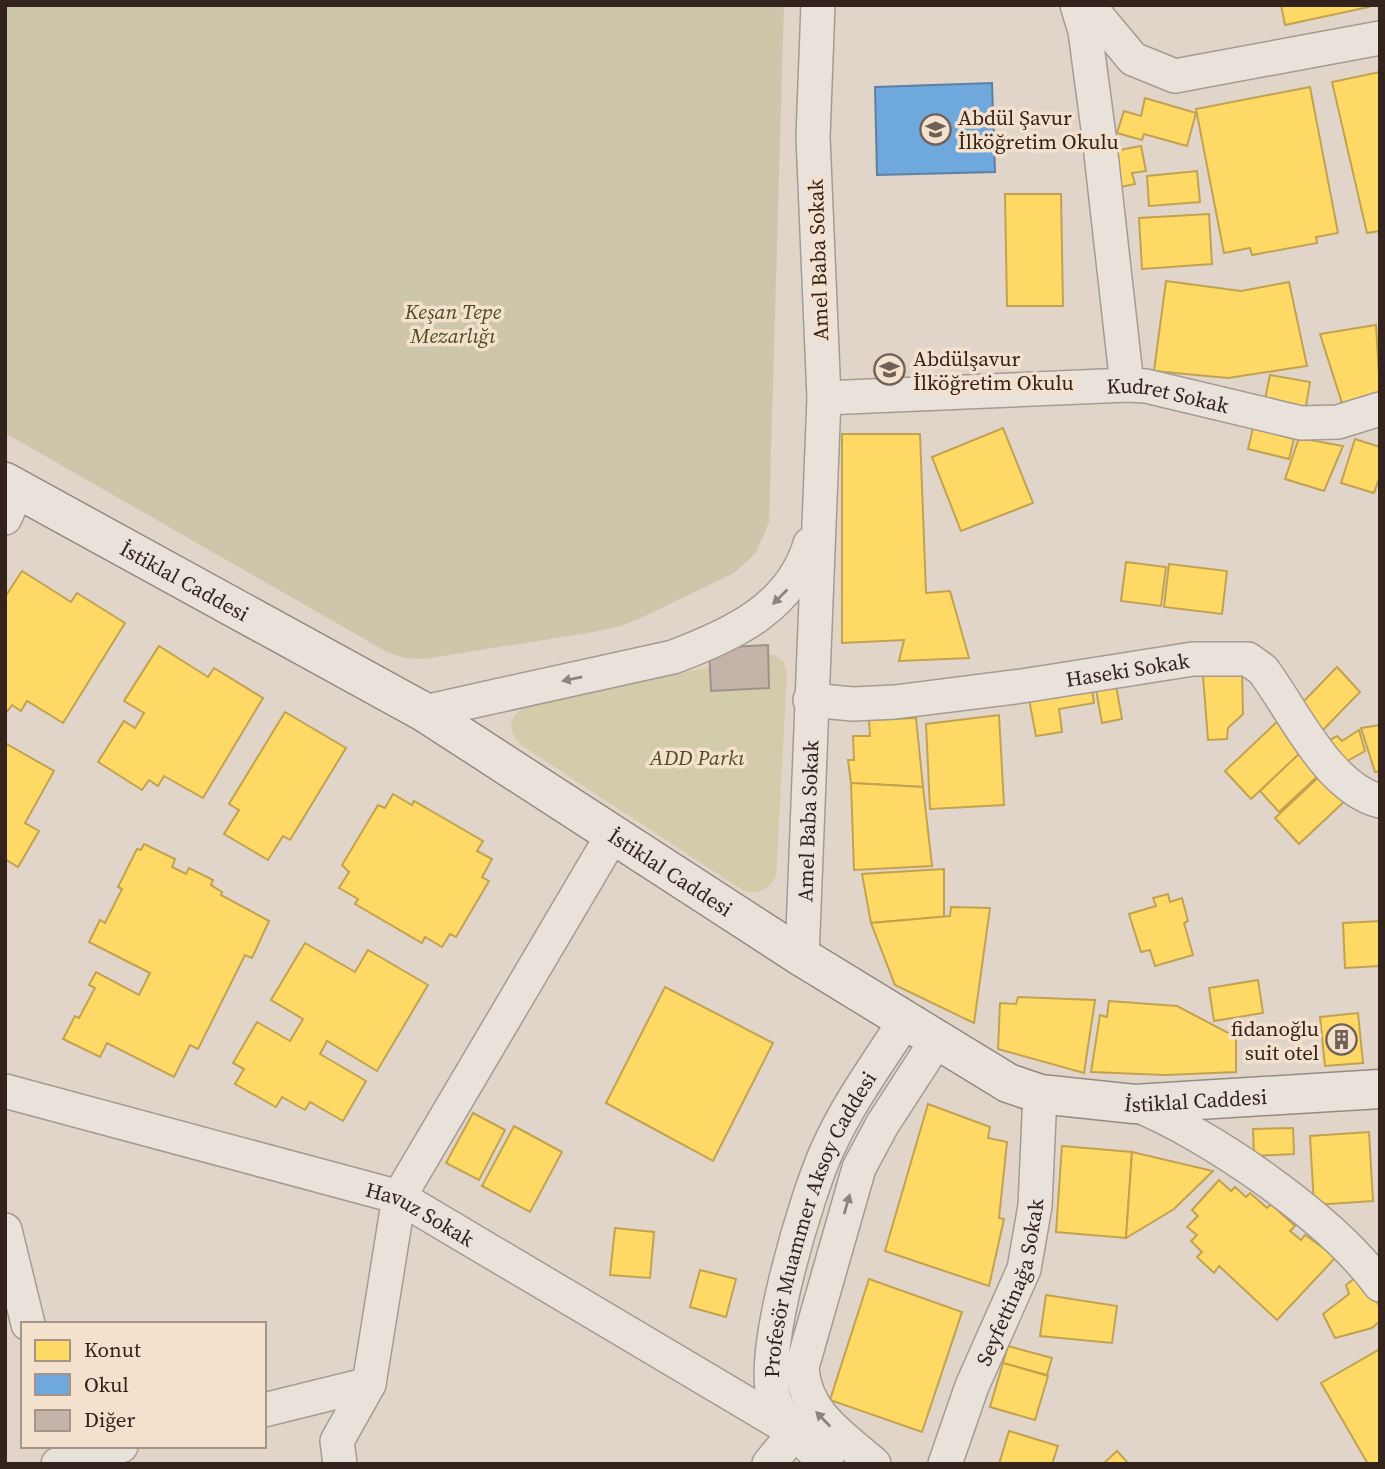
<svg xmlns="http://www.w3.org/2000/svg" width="1385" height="1469" viewBox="0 0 1385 1469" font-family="'Source Serif 4',serif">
  <rect width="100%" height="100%" fill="#e0d5c8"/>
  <path fill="#d3ccab" d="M770,654C782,657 785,662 787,674L776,876C768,890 760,894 744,891L521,745C505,727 509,715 529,705Z"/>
  <polygon fill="#cdc6aa" points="5,5 784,5 769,522 756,553 734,573 647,615 621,626 588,633 424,659 404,658 387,652 5,433"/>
  <g fill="#ffd966" stroke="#c2a250" stroke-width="2">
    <polygon points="1281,5 1369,5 1369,7 1285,25"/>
    <polygon points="1380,72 1380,231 1367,233 1332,82"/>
    <polygon points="1310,87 1338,233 1316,237 1317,243 1252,255 1250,248 1224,253 1196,109"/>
    <polygon points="1145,98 1196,113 1187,146 1144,134 1142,140 1117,133 1124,111 1141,116"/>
    <polygon points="1141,146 1146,171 1132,173 1135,184 1116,188 1109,152"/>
    <polygon points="1197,171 1200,202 1149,206 1147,176"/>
    <polygon points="1005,194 1061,194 1063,306 1007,306"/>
    <polygon points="1209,214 1212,264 1142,269 1139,218"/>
    <polygon points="1166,281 1241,291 1289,282 1307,366 1228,378 1154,371"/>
    <polygon points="1376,325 1380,392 1342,403 1320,334"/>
    <polygon points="1270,375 1310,382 1305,412 1264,404"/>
    <polygon points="1003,428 1033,503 961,531 932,457"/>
    <polygon points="1253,428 1294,439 1289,459 1248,449"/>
    <polygon points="842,434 920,434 926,593 950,591 969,658 899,661 904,640 842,643"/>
    <polygon points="1299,438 1343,446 1324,491 1285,479"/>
    <polygon points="1355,439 1380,447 1380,476 1374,493 1341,483"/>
    <polygon points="1126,562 1166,567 1161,606 1121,601"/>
    <polygon points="1169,564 1227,571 1222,614 1164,607"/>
    <polygon points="22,571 71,602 77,593 125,623 63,723 27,701 21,711 12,705 5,714 5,597"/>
    <polygon points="159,646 208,677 214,668 263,698 203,798 164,776 158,786 149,780 142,790 98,762 124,721 135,728 144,713 124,701"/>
    <polygon points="1337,667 1360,692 1318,735 1302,703"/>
    <polygon points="1242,671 1243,714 1228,728 1227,739 1208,740 1203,676"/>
    <polygon points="1115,680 1122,719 1102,723 1095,684"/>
    <polygon points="1091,683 1094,703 1059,709 1062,732 1036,736 1028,694"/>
    <polygon points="285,712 346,748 290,840 283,836 268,860 224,834 239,810 229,804"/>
    <polygon points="999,715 1004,805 930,809 926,724"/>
    <polygon points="916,718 923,787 851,783 848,760 854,760 853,736 870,736 869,720"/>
    <polygon points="1280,719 1307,747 1251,799 1225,771"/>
    <polygon points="1380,725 1380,771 1375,772 1361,728"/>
    <polygon points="1359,730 1365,751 1342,764 1324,743 1337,736 1342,741"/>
    <polygon points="5,743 54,771 25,823 39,831 18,867 5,859"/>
    <polygon points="1303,750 1321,773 1279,812 1260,791"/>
    <polygon points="1323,773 1347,799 1299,844 1275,818"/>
    <polygon points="851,783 923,787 932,866 854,870"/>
    <polygon points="393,794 412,805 414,801 483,841 477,851 492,859 482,877 489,881 456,937 450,934 442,947 425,937 422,943 355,904 358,899 339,888 349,872 342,865 378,805 385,808"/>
    <polygon points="144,844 175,859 172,867 186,874 189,868 213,880 211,885 222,892 221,895 269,921 252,958 245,955 198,1049 190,1045 174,1077 107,1043 100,1057 63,1039 75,1016 79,1018 95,988 89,985 96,972 139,995 150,973 89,942 100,920 105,923 122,889 118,887 137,849 141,850"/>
    <polygon points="944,869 944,917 871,923 862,874"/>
    <polygon points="1168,894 1170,902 1182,898 1188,921 1184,923 1193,955 1155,966 1150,950 1141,952 1129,914 1156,906 1153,898"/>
    <polygon points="951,907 990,908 974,1023 895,985 871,923 950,916"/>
    <polygon points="1380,921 1380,966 1345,968 1343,923"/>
    <polygon points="305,943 355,972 368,950 428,985 377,1071 327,1041 320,1054 366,1081 343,1121 310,1102 305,1110 282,1097 276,1107 235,1084 244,1069 233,1063 257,1022 290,1041 303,1019 271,1000"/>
    <polygon points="1258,980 1263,1013 1214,1021 1209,988"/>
    <polygon points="665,987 773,1043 713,1161 606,1103"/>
    <polygon points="1018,997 1095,1000 1084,1073 998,1049 1000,1003 1016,1004"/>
    <polygon points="1109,1001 1177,1006 1236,1037 1236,1072 1165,1075 1091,1072 1100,1015 1107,1017"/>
    <polygon points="1358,1013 1363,1063 1325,1066 1320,1017"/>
    <polygon points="928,1104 990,1127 988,1138 1007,1142 999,1218 1004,1219 989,1286 885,1251"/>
    <polygon points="473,1113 505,1130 479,1180 446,1163"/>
    <polygon points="514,1126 562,1152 530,1212 482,1186"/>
    <polygon points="1293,1128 1294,1154 1254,1156 1253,1129"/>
    <polygon points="1369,1132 1373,1201 1314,1205 1310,1136"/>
    <polygon points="1062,1146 1132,1152 1126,1238 1056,1232"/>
    <polygon points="1132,1152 1213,1171 1174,1209 1126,1238"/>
    <polygon points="1219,1180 1231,1191 1235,1187 1246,1197 1250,1193 1267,1208 1271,1204 1295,1226 1290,1231 1301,1240 1305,1235 1336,1257 1277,1320 1219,1266 1214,1273 1197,1257 1202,1252 1191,1241 1197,1235 1187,1227 1198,1216 1192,1210"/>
    <polygon points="615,1228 654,1232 650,1278 610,1275"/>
    <polygon points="700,1270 736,1279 726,1317 690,1307"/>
    <polygon points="1359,1275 1380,1307 1380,1321 1372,1328 1335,1338 1323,1314 1349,1294 1346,1285"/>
    <polygon points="869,1279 962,1312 922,1432 830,1400"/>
    <polygon points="1046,1295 1117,1306 1112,1343 1040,1336"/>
    <polygon points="1008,1346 1052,1358 1047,1375 1003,1363"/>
    <polygon points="1380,1349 1380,1464 1368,1464 1321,1383"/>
    <polygon points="1003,1363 1048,1376 1035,1420 990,1407"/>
    <polygon points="1009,1431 1058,1446 1052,1464 999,1464"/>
    <polygon points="1117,1451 1129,1464 1103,1464"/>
  </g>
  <polygon fill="#6fa8dc" stroke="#5d80a2" stroke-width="2" points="992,83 995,172 877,175 875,87"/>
  <polygon fill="#c4b3a9" stroke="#a09188" stroke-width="2" points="768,645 769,688 711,691 709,648"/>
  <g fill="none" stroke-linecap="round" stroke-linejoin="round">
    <defs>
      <g id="minor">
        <polyline points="1077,5 1085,31 1099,136 1127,385"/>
        <polyline points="1088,5 1133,59 1175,76 1380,38"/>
        <path id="s1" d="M824,398L1127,385L1146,386L1301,423L1338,422L1380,409"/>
        <polyline points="5,518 18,489"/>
        <path id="s2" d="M810,700L853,704L895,702L1022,686L1193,659H1248L1263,670C1293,710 1328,788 1380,801"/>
        <path d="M424,712L673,657C732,635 791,608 810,544"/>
        <path id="s3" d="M802,957L824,398L813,137L818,5"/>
        <path id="s4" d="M5,1091L399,1197L795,1432L769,1464"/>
        <path d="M1134,1104C1210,1134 1332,1219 1380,1285"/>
        <polyline points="5,1230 28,1324"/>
        <polyline points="264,1410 369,1384"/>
        <polyline points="58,1464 121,1446"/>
        <polyline points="340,1464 337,1441 369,1384 399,1197 612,836"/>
        <path id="s5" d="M827,1464C808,1445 782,1424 774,1398C759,1353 807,1192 829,1146C849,1102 880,1060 906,1019"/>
        <path d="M874,1464C842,1436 804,1413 802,1367L859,1168L882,1125L937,1040"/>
        <path id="s6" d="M945,1464L972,1386L1024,1269L1035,1206L1040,1094"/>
      </g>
      <g id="secondary">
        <path id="s7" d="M5,482L424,712L802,957L1008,1083L1040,1094L1134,1104L1380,1089"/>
      </g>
    </defs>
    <use href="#minor" stroke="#a59b92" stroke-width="36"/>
    <use href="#secondary" stroke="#958a82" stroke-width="41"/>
    <use href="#minor" stroke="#e9e2da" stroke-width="33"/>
    <use href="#secondary" stroke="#e9e2da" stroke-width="38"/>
  </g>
  <defs><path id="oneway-solid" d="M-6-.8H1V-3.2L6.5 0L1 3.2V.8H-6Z" transform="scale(1.75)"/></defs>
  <g fill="#8e827b">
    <use href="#oneway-solid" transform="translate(780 597) rotate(135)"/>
    <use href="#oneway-solid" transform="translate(572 679) rotate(168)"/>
    <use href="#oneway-solid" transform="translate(847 1204) rotate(-74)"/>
    <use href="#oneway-solid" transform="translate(823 1419) rotate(-134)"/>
  </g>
  <defs>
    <symbol id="school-ring" viewBox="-11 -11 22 22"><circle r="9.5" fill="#f3e1cd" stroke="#706158" stroke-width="1.5"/><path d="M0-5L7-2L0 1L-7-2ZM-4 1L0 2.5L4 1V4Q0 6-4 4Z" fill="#706158"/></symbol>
    <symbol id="building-ring" viewBox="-11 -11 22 22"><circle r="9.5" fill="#f3e1cd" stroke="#706158" stroke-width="1.5"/><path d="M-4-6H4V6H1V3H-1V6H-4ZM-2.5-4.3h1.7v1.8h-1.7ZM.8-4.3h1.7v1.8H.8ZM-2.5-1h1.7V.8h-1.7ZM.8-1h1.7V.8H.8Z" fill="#706158"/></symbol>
  </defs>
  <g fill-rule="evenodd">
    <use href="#school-ring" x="918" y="112" width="35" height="35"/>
    <use href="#school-ring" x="872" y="352" width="35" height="35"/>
    <use href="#building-ring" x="1324" y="1022" width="35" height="35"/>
  </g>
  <g text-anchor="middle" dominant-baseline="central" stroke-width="7" stroke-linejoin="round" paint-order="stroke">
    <g font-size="21" fill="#33231c" stroke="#f3e1cd" text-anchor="start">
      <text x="958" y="117">Abdül Şavur<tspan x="958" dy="24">İlköğretim Okulu</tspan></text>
      <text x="913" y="358">Abdülşavur<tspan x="913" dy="24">İlköğretim Okulu</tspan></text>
      <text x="1319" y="1028" text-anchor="end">fidanoğlu<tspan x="1319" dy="24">suit otel</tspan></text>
    </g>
    <g font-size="21" fill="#33231c" stroke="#f3e1cd">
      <text transform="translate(818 260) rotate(-92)">Amel Baba Sokak</text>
      <text stroke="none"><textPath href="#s1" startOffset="345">Kudret Sokak</textPath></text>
      <text stroke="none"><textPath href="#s7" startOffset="205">İstiklal Caddesi</textPath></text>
      <text stroke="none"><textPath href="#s2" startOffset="320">Haseki Sokak</textPath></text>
      <text stroke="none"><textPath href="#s3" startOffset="136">Amel Baba Sokak</textPath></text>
      <text stroke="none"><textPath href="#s7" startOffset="772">İstiklal Caddesi</textPath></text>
      <text stroke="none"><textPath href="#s7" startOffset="1360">İstiklal Caddesi</textPath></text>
      <text stroke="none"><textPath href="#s4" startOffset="434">Havuz Sokak</textPath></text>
      <text stroke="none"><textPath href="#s5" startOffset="268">Profesör Muammer Aksoy Caddesi</textPath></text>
      <text stroke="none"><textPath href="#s6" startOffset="194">Seyfettinağa Sokak</textPath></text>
    </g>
    <g font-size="21" font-style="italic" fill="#4c4e23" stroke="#f3e1cd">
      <text x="453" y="311">Keşan Tepe<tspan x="453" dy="24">Mezarlığı</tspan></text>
      <text x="697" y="757">ADD Parkı</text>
    </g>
  </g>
  <rect width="1385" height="1469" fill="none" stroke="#33231c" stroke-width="14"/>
  <rect x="21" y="1322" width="245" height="126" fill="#f3e1cd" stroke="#a69586" stroke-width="2"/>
  <rect x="35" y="1340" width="35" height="21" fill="#ffd966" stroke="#a69586" stroke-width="2"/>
  <text x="84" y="1357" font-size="21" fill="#33231c">Konut</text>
  <rect x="35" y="1374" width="35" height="21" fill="#6fa8dc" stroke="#a69586" stroke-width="2"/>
  <text x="84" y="1392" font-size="21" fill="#33231c">Okul</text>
  <rect x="35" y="1410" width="35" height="21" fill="#c4b3a9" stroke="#a69586" stroke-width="2"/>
  <text x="84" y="1427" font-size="21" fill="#33231c">Diğer</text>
</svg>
